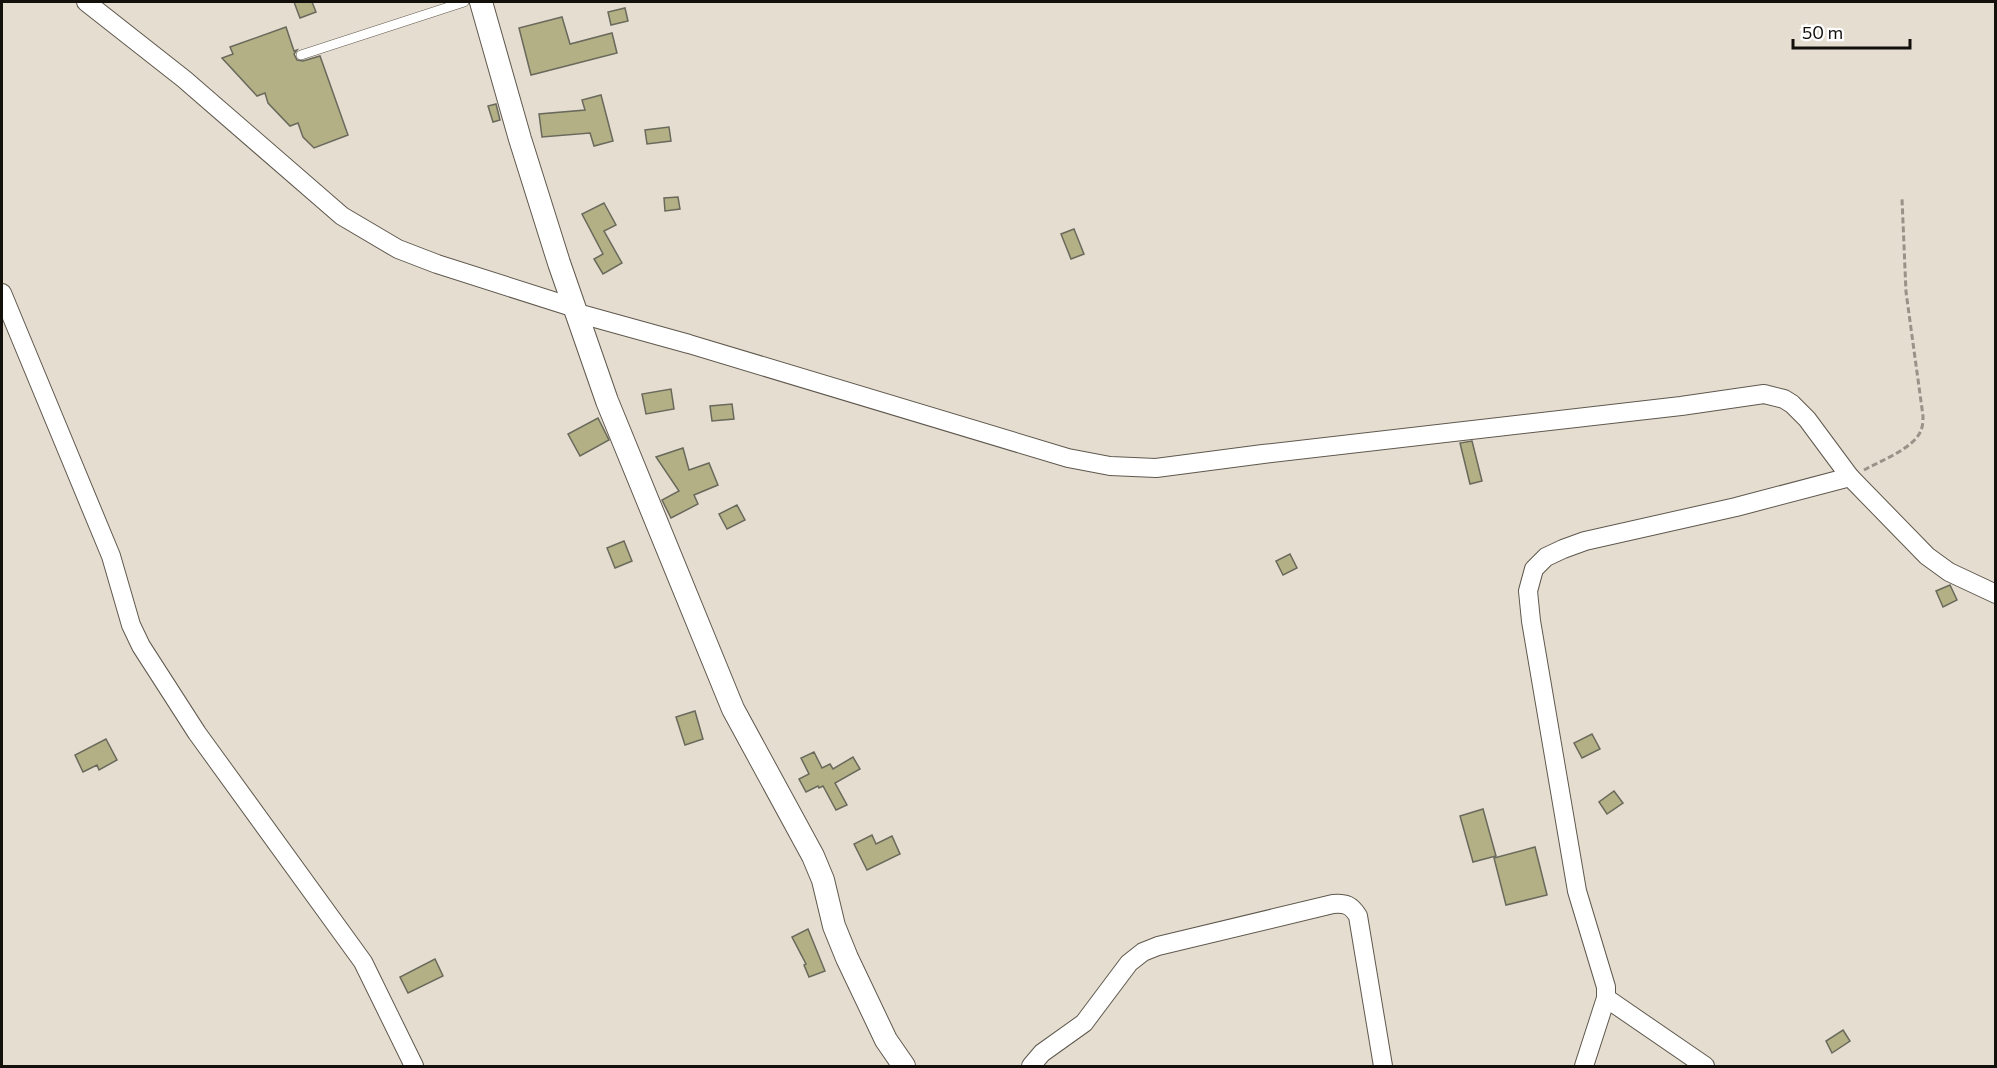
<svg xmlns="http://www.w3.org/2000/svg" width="1997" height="1068" viewBox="0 0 1997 1068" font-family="Commissioner,sans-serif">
  <rect width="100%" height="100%" fill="#e5ddd0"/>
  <g fill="#b2b084" stroke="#69695c" stroke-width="1.5">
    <polygon points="294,2 312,2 316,12 300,18"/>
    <polygon points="625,8 628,21 611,25 608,12"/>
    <polygon points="562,17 570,44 612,33 617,53 531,75 519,28"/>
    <polygon points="286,27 294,51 297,50 294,54 297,60 303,61 320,56 348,135 314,148 303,137 298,123 290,126 268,103 265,93 257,96 222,58 233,54 230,47"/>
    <polygon points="601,95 613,141 594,146 590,133 542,137 539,114 585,110 582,100"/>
    <polygon points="496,104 500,120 493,122 488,106"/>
    <polygon points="669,127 671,141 647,144 645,130"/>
    <polygon points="678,197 680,209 665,211 664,198"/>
    <polygon points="604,203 616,225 604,231 622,263 603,274 594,259 603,254 582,214"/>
    <polygon points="1074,229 1084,254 1071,259 1061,234"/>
    <polygon points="671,389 674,409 646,414 642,394"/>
    <polygon points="732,404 734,419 712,421 710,406"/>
    <polygon points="598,418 609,440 580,456 568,434"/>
    <polygon points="1472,441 1482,481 1470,484 1460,443"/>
    <polygon points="683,448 689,470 709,463 718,485 694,495 698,504 671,518 662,500 679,491 656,457"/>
    <polygon points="737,505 745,520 727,529 719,514"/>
    <polygon points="624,541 632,561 615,568 607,548"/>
    <polygon points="1290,554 1297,568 1283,575 1276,561"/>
    <polygon points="1950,585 1957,600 1943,607 1936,591"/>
    <polygon points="695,711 703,739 685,745 676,717"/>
    <polygon points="1592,734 1600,749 1582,758 1574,743"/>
    <polygon points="106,739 117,760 99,770 97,765 83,772 75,755"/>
    <polygon points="814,752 822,768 830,764 833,769 853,757 860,769 835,783 847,805 836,810 823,786 819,788 818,786 806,792 799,779 809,774 801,758"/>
    <polygon points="1614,791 1623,803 1607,814 1599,802"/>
    <polygon points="1483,809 1496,856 1473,862 1460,816"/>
    <polygon points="872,835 876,844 892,836 900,854 867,870 854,844"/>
    <polygon points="1535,847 1547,895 1506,905 1494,858"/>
    <polygon points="808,929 825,971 809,977 804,965 806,964 792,937"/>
    <polygon points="435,959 443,976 408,993 400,977"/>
    <polygon points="1843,1030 1850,1041 1832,1053 1826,1041"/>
  </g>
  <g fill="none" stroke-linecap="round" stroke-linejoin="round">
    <defs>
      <polyline id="service" points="301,55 464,2"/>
      <g id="minor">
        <polyline points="86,2 184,79 342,216 398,249 437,264 575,308"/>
        <polyline points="2,293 111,556 131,625 141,646 197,733 363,962 414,1066"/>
        <polyline points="577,313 689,344 1068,458 1110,466 1156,468 1263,454 1681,406 1764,394 1784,399 1792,404 1807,419 1850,477 1927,556 1949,572 1996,594"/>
        <polyline points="1606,998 1705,1066"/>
        <path d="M1031,1066L1042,1053L1084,1023L1129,963L1143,952L1158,946L1333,904C1346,903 1351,905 1358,916L1383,1066"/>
        <polyline points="1584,1066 1606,998 1606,987 1577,891 1531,621 1528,591 1534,569 1546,557 1563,549 1585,541 1736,507 1850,477"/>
      </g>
      <polyline id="tertiary" points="481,2 520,139 559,263 607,401 733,709 813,856 823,880 834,926 847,958 886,1040 904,1066"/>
    </defs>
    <use href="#service" stroke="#5f584d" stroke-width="10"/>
    <use href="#minor" stroke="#5f584d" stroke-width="20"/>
    <use href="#tertiary" stroke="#5f584d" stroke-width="24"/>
    <path stroke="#989288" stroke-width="3" stroke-dasharray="6 3" stroke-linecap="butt" d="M1864,470C1880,461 1915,448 1921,430C1923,426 1923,420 1923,416L1906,292L1902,199"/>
    <use href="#service" stroke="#fff" stroke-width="9"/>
    <use href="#minor" stroke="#fff" stroke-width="18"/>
    <use href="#tertiary" stroke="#fff" stroke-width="22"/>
  </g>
  <rect width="1997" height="1068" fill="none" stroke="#13100c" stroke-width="6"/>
  <path d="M1793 39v9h117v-9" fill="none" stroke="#13100c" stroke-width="3"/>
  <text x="1802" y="39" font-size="18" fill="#13100c" stroke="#ffffff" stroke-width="4.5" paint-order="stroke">50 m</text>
</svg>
